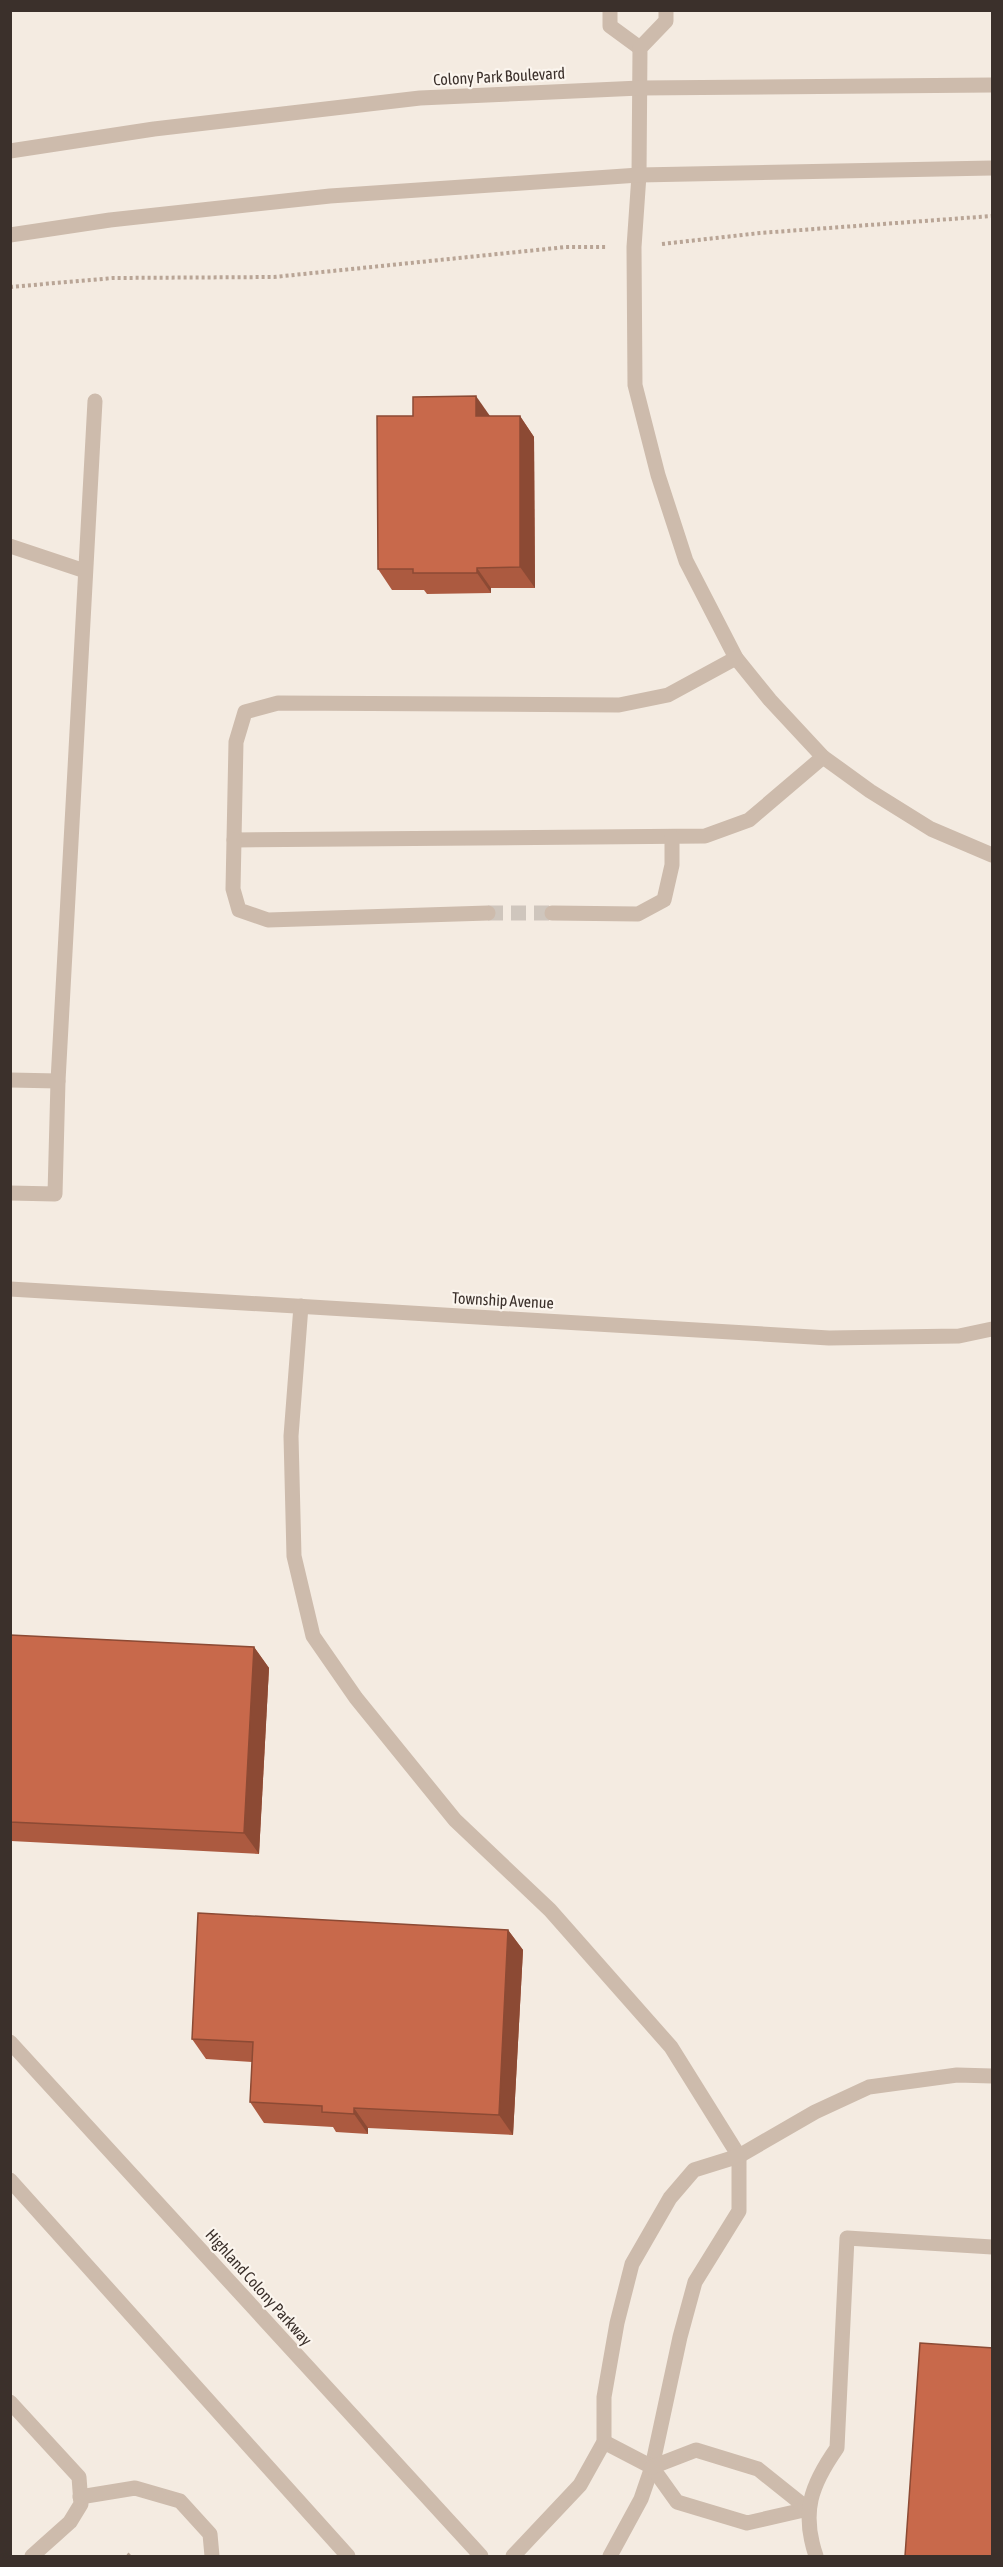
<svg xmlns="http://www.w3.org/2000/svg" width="1003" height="2567" viewBox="0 0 1003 2567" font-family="'Asap Condensed',sans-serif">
  <rect width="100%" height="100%" fill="#f4ebe1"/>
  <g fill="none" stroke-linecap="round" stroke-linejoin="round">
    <polyline stroke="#cfc6bd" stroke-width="15" stroke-dasharray="15 8" stroke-linecap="butt" points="488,913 552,913"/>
    <g stroke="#b9a596" stroke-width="4" stroke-dasharray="3 3" stroke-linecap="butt">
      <polyline points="662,244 760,233 992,216"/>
      <polyline points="10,287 113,278 274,277 566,247 606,247"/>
      <polyline points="128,2556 130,2554"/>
    </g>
    <g stroke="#cdbbac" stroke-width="15">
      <polyline points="610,10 610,26 640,48"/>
      <polyline points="666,10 666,21 640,48 639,175 634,247 635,385 658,475 686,561 736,658 770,700 823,757 870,791 931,829 992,855"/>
      <polyline points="10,151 154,129 420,98 640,88 992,85"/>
      <polyline points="10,235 110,220 330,196 639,175 992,168"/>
      <polyline points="10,546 85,571"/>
      <polyline points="736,658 668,695 619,705 278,703 245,712 236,742 234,840 705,836 749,820 823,757"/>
      <polyline points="234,840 233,889 239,910 268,920 488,913"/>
      <polyline points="552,913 638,914 664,900 672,865 672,837"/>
      <polyline points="10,1080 58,1081"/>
      <polyline points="10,1193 55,1194 58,1081 95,401"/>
      <polyline points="10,1289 829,1338 959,1336 992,1329"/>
      <polyline points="301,1306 291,1436 294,1556 313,1636 356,1698 455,1820 550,1910 671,2047 739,2156 739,2211 695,2282 680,2337 652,2467 641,2499 610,2556"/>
      <polyline points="10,2042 481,2556"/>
      <polyline points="10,2180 348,2556"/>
      <polyline points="10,2402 79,2477 81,2504 70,2522 32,2556"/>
      <polyline points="604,2442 652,2467 677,2502 747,2523 808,2509"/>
      <polyline points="652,2467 696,2450 758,2469 808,2509"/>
      <polyline points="80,2497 135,2488 180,2501 210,2534 212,2556"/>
      <polyline points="513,2556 580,2485 604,2442 604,2397 617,2323 632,2264 670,2198 694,2170 739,2156 815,2112 869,2087 957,2075 992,2076"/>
      <path d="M816,2556C801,2512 811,2485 837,2448L847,2238L992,2247"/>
    </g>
  </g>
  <g fill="#ac5a40">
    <polygon points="490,416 520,416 534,437 535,588 491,588 491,593 427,594 424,590 392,590 378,569"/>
    <polygon points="254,1647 269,1668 259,1854 11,1841 10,1822"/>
    <polygon points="508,1930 523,1950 513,2135 368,2128 368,2134 336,2132 333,2127 264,2123 250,2102 252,2062 206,2059 192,2039"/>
  </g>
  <g fill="#8c4a34">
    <polygon points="476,396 490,416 476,416"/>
    <polygon points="520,416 534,437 535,588 520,567"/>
    <polygon points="477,568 491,588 491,593 477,573"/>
    <polygon points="254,1647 269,1668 259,1854 244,1833"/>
    <polygon points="508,1930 523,1950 513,2135 499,2115"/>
    <polygon points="354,2108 368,2128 368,2134 354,2114"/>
  </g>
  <g fill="#c8694b" stroke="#8c4a34" stroke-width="1.5">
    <polygon points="476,396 476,416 520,416 520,567 477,568 477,573 413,573 413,569 378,569 377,416 413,416 413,397"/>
    <polygon points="10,1635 254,1647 244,1833 10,1822"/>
    <polygon points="198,1913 508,1930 499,2115 354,2108 354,2114 322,2112 322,2106 250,2102 253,2042 192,2039"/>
    <polygon points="920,2343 993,2348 993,2556 905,2556"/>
  </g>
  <g text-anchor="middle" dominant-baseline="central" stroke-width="4.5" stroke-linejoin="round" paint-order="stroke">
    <g font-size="16" fill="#3b302b" stroke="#fbf5ee">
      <text transform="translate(499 76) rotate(-3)">Colony Park Boulevard</text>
      <text transform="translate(503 1300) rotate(3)">Township Avenue</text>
      <text transform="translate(259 2287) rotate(48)">Highland Colony Parkway</text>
    </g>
  </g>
  <rect width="1003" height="2567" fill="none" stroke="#3b302b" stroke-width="24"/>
</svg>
